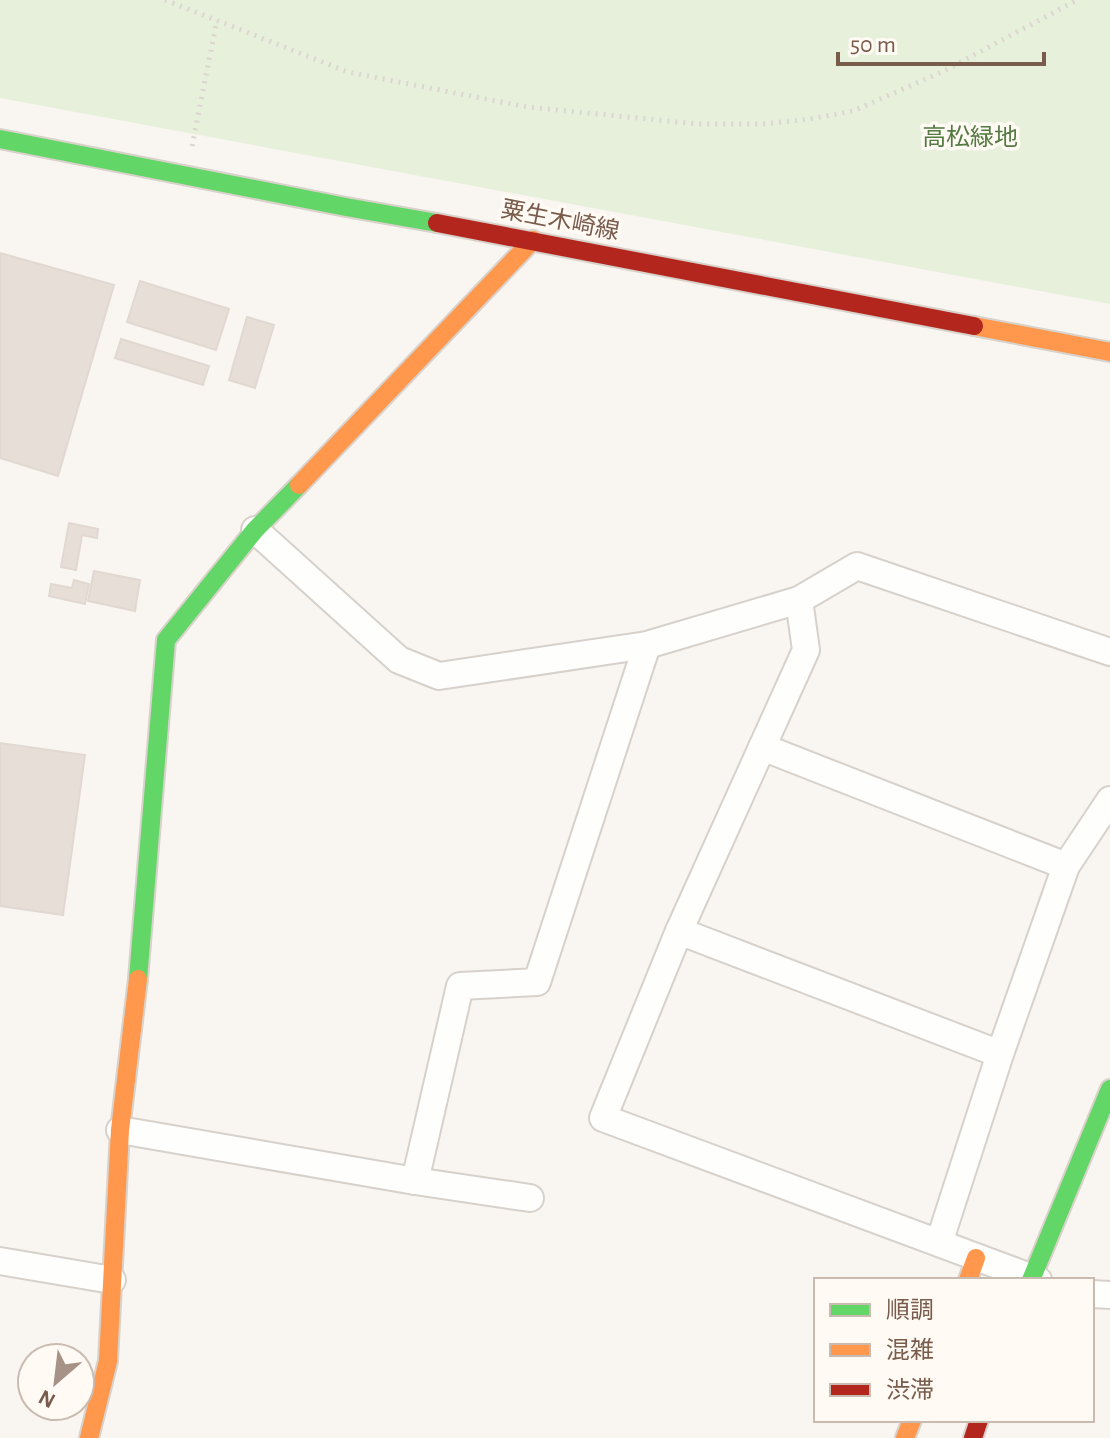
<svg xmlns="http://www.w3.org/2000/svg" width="1110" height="1438" viewBox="0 0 1110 1438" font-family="'Alegreya Sans','Noto Sans JP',sans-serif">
  <rect width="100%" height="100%" fill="#f9f5f0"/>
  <polygon fill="#e7f0db" points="0,0 1110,0 1110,304 0,98"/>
  <g fill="#e6ded7" stroke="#e2d8d2" stroke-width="2">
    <polygon points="0,253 114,285 58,476 0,458"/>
    <polygon points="140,281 229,309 216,350 127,322"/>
    <polygon points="247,317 274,325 255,388 229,380"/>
    <polygon points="121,339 209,366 203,385 115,358"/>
    <polygon points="69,523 98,529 97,538 82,535 76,570 61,567"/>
    <polygon points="94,571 140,580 135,611 88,601"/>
    <polygon points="74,580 89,584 85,604 49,596 51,584 72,588"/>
    <polygon points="0,743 85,755 63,915 0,906"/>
  </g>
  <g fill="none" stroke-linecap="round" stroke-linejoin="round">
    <defs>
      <g id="street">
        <polyline points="255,530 399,660 439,676 647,645 799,600 857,566 1110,652"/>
        <polyline points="799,600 806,650 679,931 603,1118 1038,1280"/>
        <polyline points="762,747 1066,866"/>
        <polyline points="679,931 1000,1054"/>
        <polyline points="120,1130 415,1181 530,1198"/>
        <polyline points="415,1181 460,986 537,982 647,645"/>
        <polyline points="939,1243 1000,1054 1066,866 1110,800"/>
        <polyline points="0,1261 112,1280"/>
        <polyline points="1092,1294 1110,1295"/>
      </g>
      <g id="fast">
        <polyline points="0,139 346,207 437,223"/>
        <polyline points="138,979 166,640 255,530 299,485"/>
        <polyline points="1031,1280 1110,1089"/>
      </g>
      <g id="slow">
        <polyline points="974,326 1110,352"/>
        <polyline points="299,485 533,240"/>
        <polyline points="968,1280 976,1258"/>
        <polyline points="89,1438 108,1361 120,1130 138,979"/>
        <polyline points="905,1438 912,1420"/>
      </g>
      <g id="jam">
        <polyline points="437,223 974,326"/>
        <polyline points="973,1438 979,1420"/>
      </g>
    </defs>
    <use href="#street" stroke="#d7d1cb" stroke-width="30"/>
    <use href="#fast" stroke="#d9d2cb" stroke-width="22"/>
    <use href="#slow" stroke="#d9d2cb" stroke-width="22"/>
    <use href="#jam" stroke="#d9d2cb" stroke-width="22"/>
    <g stroke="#dcd5d0" stroke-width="5" stroke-dasharray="2 6" stroke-linecap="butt">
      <polyline points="165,0 348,72 527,107 698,124 763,124 810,119 853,111 944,71 1077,0"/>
      <polyline points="192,146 217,20"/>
    </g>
    <use href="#street" stroke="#fefefd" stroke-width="26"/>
    <use href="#fast" stroke="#63d668" stroke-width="18"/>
    <use href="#slow" stroke="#ff974d" stroke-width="18"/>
    <use href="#jam" stroke="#b3261e" stroke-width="18"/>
  </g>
  <g text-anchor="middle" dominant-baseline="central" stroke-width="7" stroke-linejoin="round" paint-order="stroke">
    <g font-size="24" fill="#537a41" stroke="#fffaf3">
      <text x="970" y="138">高松緑地</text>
    </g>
    <g font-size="24" fill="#7a5c4d" stroke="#fffaf3">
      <text transform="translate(560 221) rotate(11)">粟生木崎線</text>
    </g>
  </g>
  <rect x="814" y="1278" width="280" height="144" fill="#fffaf3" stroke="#cabbb1" stroke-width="2"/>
  <rect x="830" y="1304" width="40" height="12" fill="#63d668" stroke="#cabbb1" stroke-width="2"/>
  <text x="886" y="1318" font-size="24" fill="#7a5c4d">順調</text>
  <rect x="830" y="1344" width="40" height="12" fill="#ff974d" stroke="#cabbb1" stroke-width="2"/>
  <text x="886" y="1358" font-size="24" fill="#7a5c4d">混雑</text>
  <rect x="830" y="1384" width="40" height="12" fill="#b3261e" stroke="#cabbb1" stroke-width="2"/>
  <text x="886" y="1398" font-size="24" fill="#7a5c4d">渋滞</text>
  <g transform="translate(56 1382) rotate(208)"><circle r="38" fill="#fffaf3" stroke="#cabbb1" stroke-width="2"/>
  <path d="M0-6L14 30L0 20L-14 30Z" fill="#a69286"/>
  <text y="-12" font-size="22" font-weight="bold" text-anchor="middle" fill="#7a5c4d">N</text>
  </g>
  <path d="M838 52v12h206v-12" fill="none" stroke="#7a5c4d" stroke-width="4"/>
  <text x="850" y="52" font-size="24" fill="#7a5c4d" stroke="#fffaf3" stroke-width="6" paint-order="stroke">50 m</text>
</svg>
